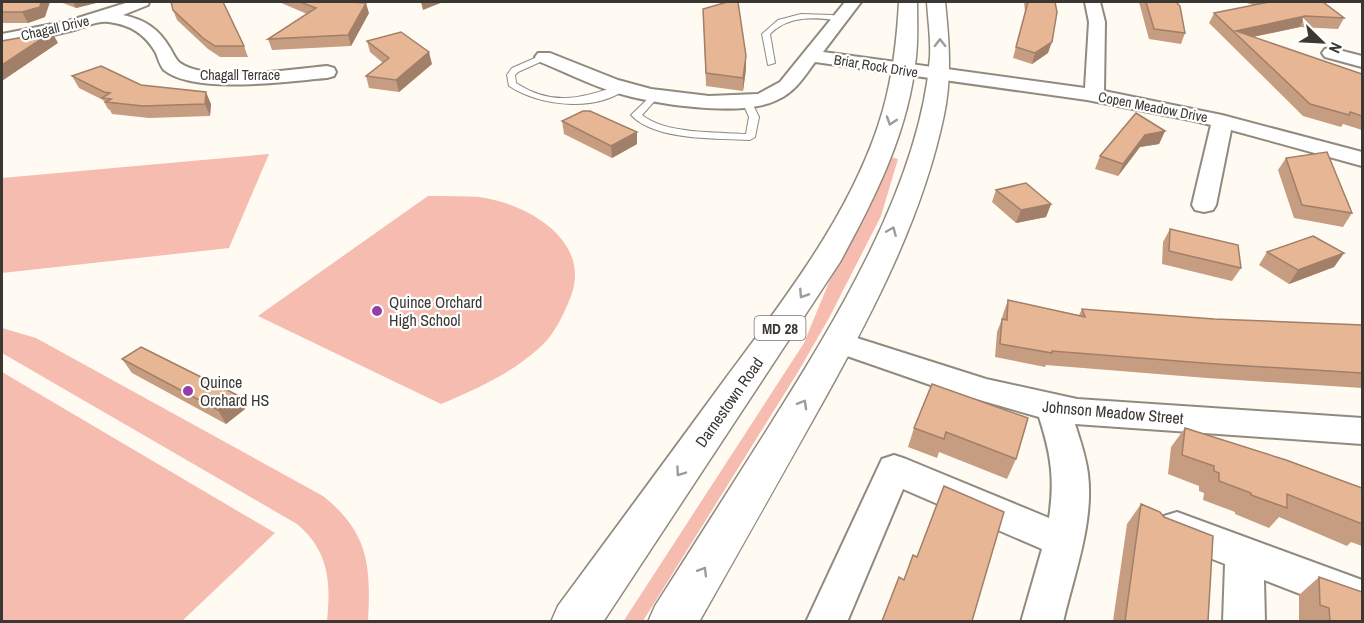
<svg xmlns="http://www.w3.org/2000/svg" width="1364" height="623" viewBox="0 0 1364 623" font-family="'Archivo Narrow',sans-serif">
  <rect width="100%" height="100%" fill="#fffaf2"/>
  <g fill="#f6bcb0">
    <polygon points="269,154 229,248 2,273 2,178"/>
    <polygon points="891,157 898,159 881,216 829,318 798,372 643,621 623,622 804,343 829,282 857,232"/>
    <path d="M428,196C445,196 462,196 479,197C526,203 592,240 571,296C563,316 554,336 537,350C508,375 476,389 441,404L258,316Z"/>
    <path d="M2,328L36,338L323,496C369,533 371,566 368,621H327C331,582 329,551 297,524L2,353Z"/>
    <polygon points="2,372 275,533 182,621 2,621"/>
  </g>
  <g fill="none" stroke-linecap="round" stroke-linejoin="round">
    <defs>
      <g id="lane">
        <path d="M801,14L832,15L845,19L841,21C816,17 789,15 770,34L775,63L768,65L762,34L778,20Z"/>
        <path d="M544,54L547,55V59L518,72L515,75L516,83C555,108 582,97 622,85L627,88C596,113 540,106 509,86L507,75L512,68Z"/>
        <path d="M654,93L659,96L642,115C666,134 715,132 746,134L749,117L742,101L750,99L759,117L755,137L750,140C717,138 655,141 631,115Z"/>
      </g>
      <g id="street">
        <path d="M129,2H149L148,5L123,15C145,20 158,28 170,48C173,53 176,60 180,63C208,83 292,69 327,66L334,68L336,72L334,76L327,78C290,81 194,95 164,70C160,66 158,58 156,53C145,34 131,25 109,22C98,20 84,27 74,30C50,36 26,42 2,44V34L68,21Z"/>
        <path d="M845,2H861L823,52L1085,88L1089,22L1085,2H1100L1105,22L1104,91L1222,115L1362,152V166L1231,130L1216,205L1213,210L1204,212L1195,210L1192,205L1211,125L1195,121L1087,100L815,62C804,77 795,92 777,100C741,118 652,104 614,92C588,84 563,71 538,61L535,57L538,53H550L618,80L651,89L709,96L758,94L780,82Z"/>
        <polygon points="1331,48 1362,56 1362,67 1325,57 1322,53 1325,49"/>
        <path d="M838,332L986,379L1077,399L1362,418V444L1075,424C1080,440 1086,457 1088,474C1094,523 1074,574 1063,622H1021L1042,549L903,489L847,622H806L882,459L894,455L906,459L1049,518C1055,479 1051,454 1039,417L945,390L827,349L823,342L827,335Z"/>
        <polygon points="1177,512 1362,580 1362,618 1264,580 1265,622 1223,622 1225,564 1164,540 1158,528 1164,516"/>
      </g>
      <g id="primary">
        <path d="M899,2H917C917,20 918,39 916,57C909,131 875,198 840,262L603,622H551L558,606C615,529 672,452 728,375C788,294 855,208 883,110C893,74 897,39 899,2Z"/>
        <path d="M927,2H945C949,40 952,77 944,115C923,216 874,310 824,400C783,474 741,548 699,622H648L655,606C692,548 729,490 765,433C833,325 920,186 930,57C931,39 928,20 927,2Z"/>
      </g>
    </defs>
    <use href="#lane" stroke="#918a7e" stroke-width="2"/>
    <use href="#street" stroke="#918a7e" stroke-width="4"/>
    <use href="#primary" stroke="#918a7e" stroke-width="3"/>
    <use href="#lane" fill="#fff" fill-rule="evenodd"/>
    <use href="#street" fill="#fff" fill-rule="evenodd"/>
    <use href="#primary" fill="#fff" fill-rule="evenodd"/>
  </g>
  <g fill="#c69d80">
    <polygon points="2,2 45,17 28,23 2,23"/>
    <polygon points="60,2 100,2 76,8"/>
    <polygon points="279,2 350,2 369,13 351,46 272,50 268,39 307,14"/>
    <polygon points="1024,2 1055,2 1048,53 1032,64 1013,58 1025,12"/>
    <polygon points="1139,2 1176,2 1185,33 1181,44 1149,39"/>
    <polygon points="1244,2 1323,2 1344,18 1338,29 1300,27 1253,37 1362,74 1362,130 1343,124 1341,127 1303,116 1209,23 1214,13 1253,5"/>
    <polygon points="703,9 746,69 743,91 706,86"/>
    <polygon points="173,10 244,46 248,57 220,57 208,49 177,20"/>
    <polygon points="367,41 432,64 399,92 369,88 366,76 383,63 370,52"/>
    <polygon points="72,76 141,85 211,104 210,116 149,118 112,114 110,110 108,109 103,100 79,88"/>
    <polygon points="562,121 637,144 612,158 564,134"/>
    <polygon points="1165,131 1159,144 1140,147 1118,176 1095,169 1100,156"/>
    <polygon points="1286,158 1352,213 1343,227 1294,218 1278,170"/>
    <polygon points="996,190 1051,204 1046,217 1016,223 992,202"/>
    <polygon points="1170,229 1241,268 1232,281 1162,264 1163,242"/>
    <polygon points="1267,252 1344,253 1334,267 1289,284 1259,265"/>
    <polygon points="1008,300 1079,315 1082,309 1214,319 1362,325 1362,388 1207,378 1046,365 1045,367 995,357 997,332 1002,319 1003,314"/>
    <polygon points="122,359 245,409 226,424 132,373"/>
    <polygon points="932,384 1016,459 1007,479 939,452 937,458 908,447 914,428"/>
    <polygon points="1185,428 1362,488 1362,546 1351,542 1347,546 1279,517 1269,528 1235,514 1235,512 1203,500 1204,493 1199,491 1199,486 1168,474 1171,447"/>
    <polygon points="1141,504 1208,621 1113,621 1127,524"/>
    <polygon points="1319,577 1362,621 1299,621 1299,595"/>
  </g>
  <g fill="#a17f68">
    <polygon points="41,2 50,2 45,17 28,23 22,12"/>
    <polygon points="73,2 100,2 76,8"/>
    <polygon points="421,2 443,2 423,10"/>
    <polygon points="366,3 369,13 351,46 348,35"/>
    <polygon points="1305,16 1300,27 1242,39 1236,31"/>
    <polygon points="52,32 58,43 2,81 2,65"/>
    <polygon points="1052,42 1048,53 1032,64 1035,53"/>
    <polygon points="429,52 432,64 399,92 396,80"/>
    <polygon points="746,56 746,69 743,91 743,78"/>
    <polygon points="206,92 211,104 210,116 205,104"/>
    <polygon points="1165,131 1159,144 1140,147 1118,176 1123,164 1145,135"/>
    <polygon points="637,132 637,144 612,158 611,146"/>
    <polygon points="1051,204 1046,217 1016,223 1021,210"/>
    <polygon points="1344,253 1334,267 1289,284 1298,270"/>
    <polygon points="237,395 245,409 226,424 218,410"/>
  </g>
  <g fill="#e6b695" stroke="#a17f68" stroke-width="1.5">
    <polygon points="2,2 41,2 40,7 22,12 2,12"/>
    <polygon points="171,2 223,2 244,46 215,46 203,38 173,10"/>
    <polygon points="300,2 350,2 366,3 348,35 268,39 316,8"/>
    <polygon points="727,2 738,2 746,56 743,78 706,73 703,9"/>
    <polygon points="1028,2 1055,2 1057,12 1052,42 1035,53 1016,47"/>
    <polygon points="1146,2 1176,2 1180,6 1185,33 1154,29"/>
    <polygon points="1269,2 1323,2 1344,18 1305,16 1236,31 1362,74 1362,116 1350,112 1349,115 1310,104 1214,13"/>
    <polygon points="52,32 2,65 2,41"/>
    <polygon points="401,32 429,52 396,80 366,76 389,58 367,41"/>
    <polygon points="101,66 141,85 206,92 205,104 143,106 106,102 111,99 102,98 110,93 104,92 72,76"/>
    <polygon points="583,111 590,111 637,132 611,146 562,121"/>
    <polygon points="1136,113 1165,131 1145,135 1123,164 1100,156"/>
    <polygon points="1327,152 1352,213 1302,205 1286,158"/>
    <polygon points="1026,183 1051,204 1021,210 996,190"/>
    <polygon points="1170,229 1238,245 1241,268 1169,251"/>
    <polygon points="1313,236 1344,253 1298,270 1267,252"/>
    <polygon points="1008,300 1085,317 1082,309 1214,319 1362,325 1362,373 1216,364 1052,351 1052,353 1000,344 1002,319 1007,320"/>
    <polygon points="141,347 237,395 218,410 122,359"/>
    <polygon points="932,384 1028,418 1016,459 946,432 944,439 914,428"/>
    <polygon points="1185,428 1286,460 1362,488 1362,524 1287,494 1287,508 1251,495 1251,493 1219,481 1219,473 1214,471 1214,466 1182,455"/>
    <polygon points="944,486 1004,512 972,621 882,621 899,577 904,580 913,555 917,557"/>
    <polygon points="1141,504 1160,512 1164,517 1213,536 1208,621 1125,621"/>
    <polygon points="1319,577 1362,592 1362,621 1330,621 1329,608 1320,605"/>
  </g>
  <defs><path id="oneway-chevron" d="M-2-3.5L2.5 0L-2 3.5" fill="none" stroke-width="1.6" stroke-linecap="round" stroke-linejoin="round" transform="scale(1.5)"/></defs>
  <g stroke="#9d9c99">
    <use href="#oneway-chevron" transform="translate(940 43) rotate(-91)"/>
    <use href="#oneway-chevron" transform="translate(891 121) rotate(108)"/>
    <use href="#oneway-chevron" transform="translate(892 231) rotate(-67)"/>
    <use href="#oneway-chevron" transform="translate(803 294) rotate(123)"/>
    <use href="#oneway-chevron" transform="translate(803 404) rotate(-60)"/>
    <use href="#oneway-chevron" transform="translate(680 472) rotate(125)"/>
    <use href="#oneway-chevron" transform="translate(703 571) rotate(-59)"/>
  </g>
  <g fill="#973da9" stroke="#fff" stroke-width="2">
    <circle cx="377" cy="311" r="6"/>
    <circle cx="188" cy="391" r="6"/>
  </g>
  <g text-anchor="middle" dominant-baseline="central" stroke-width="4.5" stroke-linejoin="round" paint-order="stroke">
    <g font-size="14" fill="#3b3833" stroke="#fff">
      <text transform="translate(55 28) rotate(-13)">Chagall Drive</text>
      <text transform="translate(876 66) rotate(9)">Briar Rock Drive</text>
      <text x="240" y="75">Chagall Terrace</text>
      <text transform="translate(1153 107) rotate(11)">Copen Meadow Drive</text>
    </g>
    <rect fill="#fff" stroke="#767470" stroke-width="1.5" x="754.5" y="316" width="51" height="24" rx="4.5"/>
    <g font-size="15" font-weight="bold" fill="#3b3833">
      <text x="780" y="328">MD 28</text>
    </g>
    <g font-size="16" fill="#3b3833" stroke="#fff" text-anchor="start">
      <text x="389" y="302">Quince Orchard<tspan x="389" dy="18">High School</tspan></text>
      <text x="200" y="382">Quince<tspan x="200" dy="18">Orchard HS</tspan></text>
    </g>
    <g font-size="16" fill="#3b3833" stroke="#fff">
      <text transform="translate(729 402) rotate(-55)">Darnestown Road</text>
      <text transform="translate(1113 412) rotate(5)">Johnson Meadow Street</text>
    </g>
  </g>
  <rect width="1364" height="623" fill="none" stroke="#3b3833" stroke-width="6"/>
  <g transform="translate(1322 42) rotate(114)" stroke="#ffffff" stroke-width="4.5" paint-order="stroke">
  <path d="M0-4.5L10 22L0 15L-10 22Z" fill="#3b3833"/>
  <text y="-9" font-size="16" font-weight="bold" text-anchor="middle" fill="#3b3833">N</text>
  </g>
</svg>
